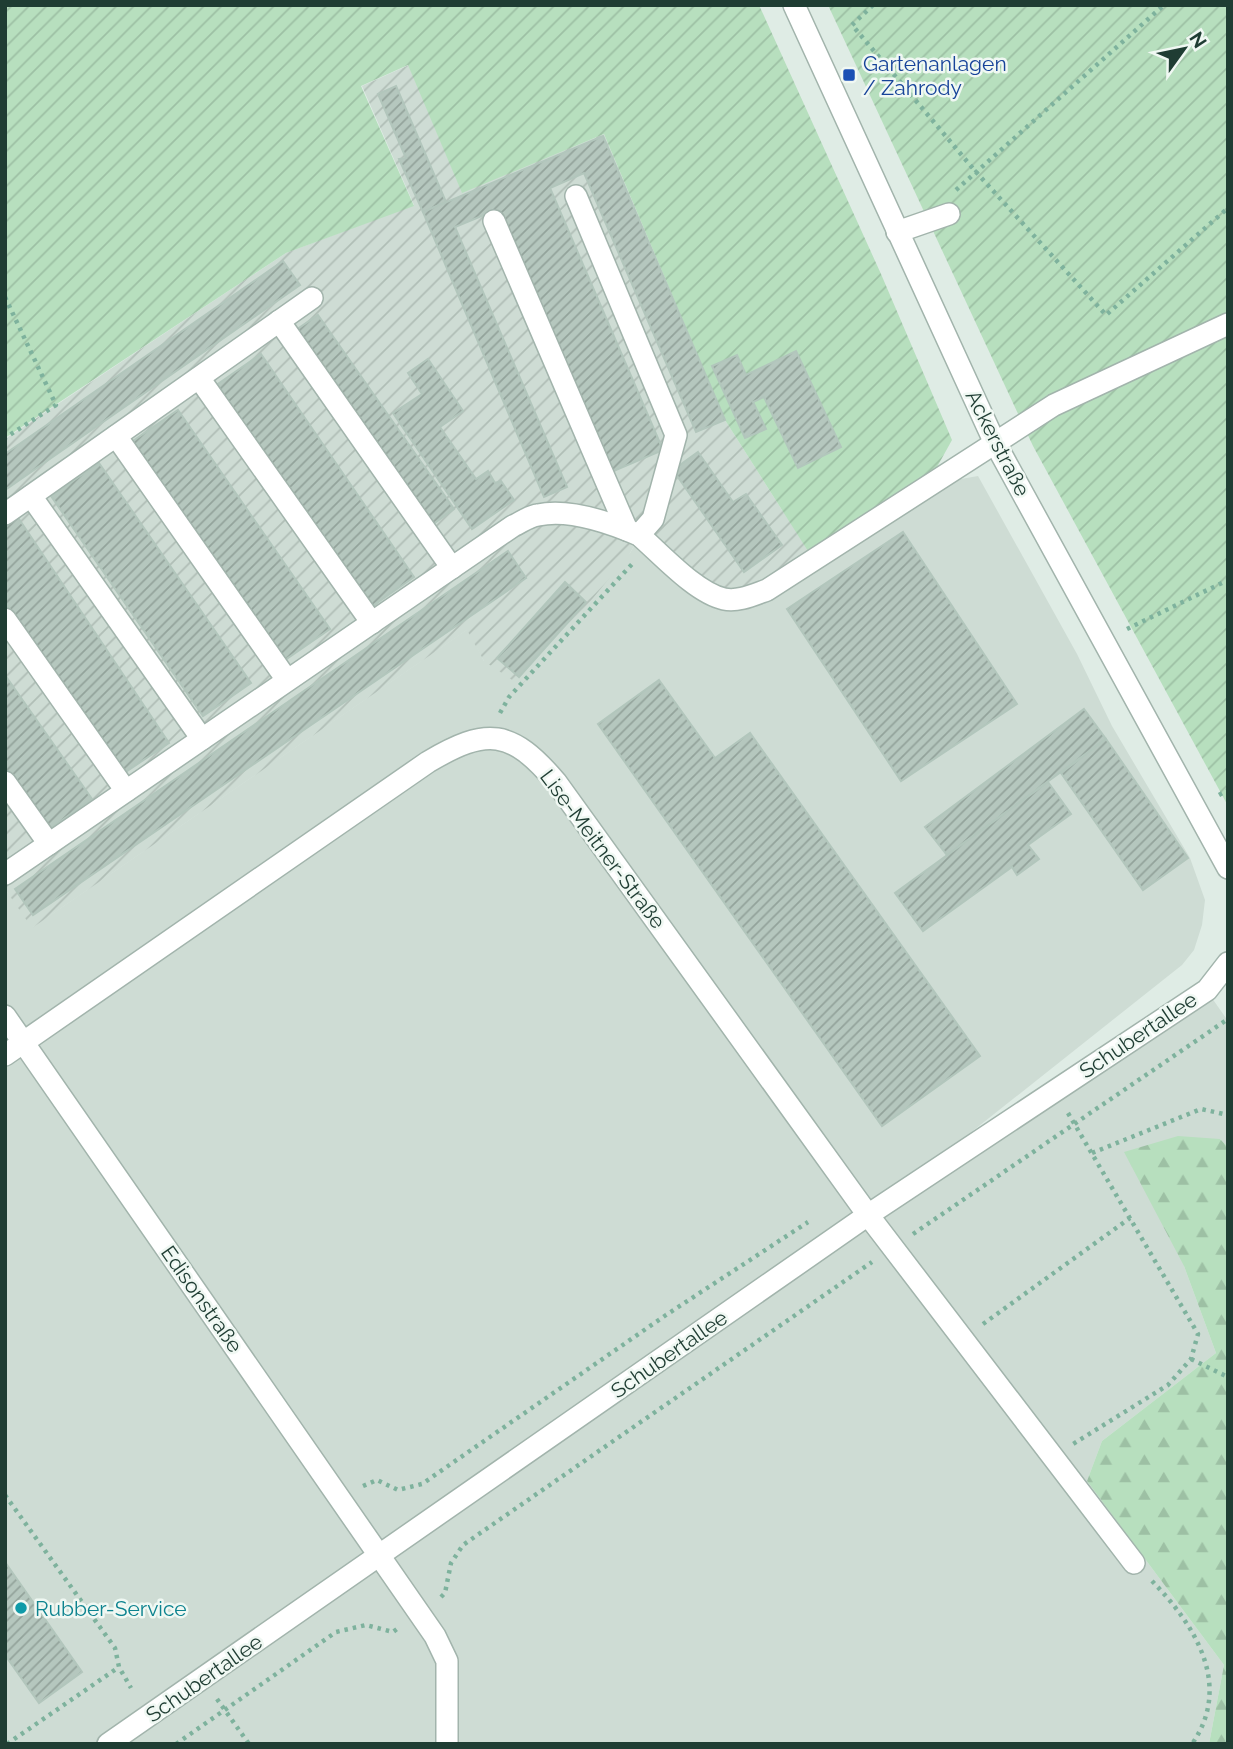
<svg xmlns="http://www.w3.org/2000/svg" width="1233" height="1749" viewBox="0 0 1233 1749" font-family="Raleway,sans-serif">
  <defs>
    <pattern id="industrial-furrows" width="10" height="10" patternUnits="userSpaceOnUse" patternTransform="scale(1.75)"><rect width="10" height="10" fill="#cedcd4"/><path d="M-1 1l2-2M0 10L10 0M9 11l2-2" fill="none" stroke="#b0beb6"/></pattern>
    <pattern id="forest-firs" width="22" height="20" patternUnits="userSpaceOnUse" patternTransform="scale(1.75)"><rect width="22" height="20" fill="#b7dfbe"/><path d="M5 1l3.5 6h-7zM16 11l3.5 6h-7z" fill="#9dc0a4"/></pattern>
    <pattern id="garden-furrows" width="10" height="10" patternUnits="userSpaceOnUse" patternTransform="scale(1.75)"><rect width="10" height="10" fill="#b7dfbe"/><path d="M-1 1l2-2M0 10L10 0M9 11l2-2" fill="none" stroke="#9dc0a4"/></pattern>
    <pattern id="building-hatch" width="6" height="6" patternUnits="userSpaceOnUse" patternTransform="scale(1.75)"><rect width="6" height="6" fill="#b5c7be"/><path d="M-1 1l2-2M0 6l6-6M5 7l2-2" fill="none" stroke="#93a39b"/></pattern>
  </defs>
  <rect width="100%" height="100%" fill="#dfece5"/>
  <polygon fill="#cedcd4" points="978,476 1077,654 1112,726 1190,858 1205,900 1202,925 1194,950 1182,965 868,1214 1207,991 1228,1021 1228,1147 1220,1139 1184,1266 1216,1353 1102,1441 1087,1481 1224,1665 1209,1744 5,1744 5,889 33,927 468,629 484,661 630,553 640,536"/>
  <polygon fill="url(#industrial-furrows)" points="409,65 462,192 604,134 725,420 813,559 725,599 640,535 630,553 521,686 484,661 467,630 32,928 5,889 5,439 286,253 414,205 362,86"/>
  <polygon fill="url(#forest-firs)" points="1178,1136 1220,1139 1228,1147 1228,1744 1209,1744 1224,1665 1087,1481 1102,1441 1216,1353 1184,1266 1124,1152"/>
  <g fill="url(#garden-furrows)">
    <polygon points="5,5 759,5 881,274 952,440 927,485 813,559 725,420 604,134 462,193 408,65 361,86 414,206 286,253 5,438"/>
    <polygon points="828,5 1228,5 1228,806 1033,446"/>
  </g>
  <g fill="url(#building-hatch)" stroke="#b2c6bc" stroke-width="2">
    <polygon points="396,86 446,202 423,212 399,159 406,158 378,94"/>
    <polygon points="603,136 725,420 696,432 584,173 550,188 663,450 609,473 496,210 455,227 567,487 544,497 423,212"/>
    <polygon points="283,261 300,285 5,490 5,454"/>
    <polygon points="318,315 454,509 429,527 293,332"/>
    <polygon points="796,351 841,447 798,468 764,397 753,402 766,429 745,438 712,366 737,355 746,375"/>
    <polygon points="261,354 414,577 368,609 215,386"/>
    <polygon points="428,359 463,411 440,427 476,479 488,471 495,483 501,481 514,500 472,529 393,413 422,394 408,373"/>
    <polygon points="178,410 330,629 282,662 130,443"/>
    <polygon points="698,452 733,502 746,494 782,545 744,572 673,470"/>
    <polygon points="99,463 251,683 203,716 51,496"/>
    <polygon points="17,516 169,743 121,775 5,602 5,523"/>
    <polygon points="903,532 1017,704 901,781 787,609"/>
    <polygon points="508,551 526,578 33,915 15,889"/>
    <polygon points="565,582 586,602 519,677 497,658"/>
    <polygon points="5,675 92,799 48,830 5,769"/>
    <polygon points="659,680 715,758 750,733 980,1056 882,1126 598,724"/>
    <polygon points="1084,709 1106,739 947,855 925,827"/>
    <polygon points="1106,739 1188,858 1143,890 1061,773"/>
    <polygon points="1048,782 1071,814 1028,845 1039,859 1017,875 1012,867 923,931 895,893"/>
    <polygon points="5,1562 82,1672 39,1703 5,1655"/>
  </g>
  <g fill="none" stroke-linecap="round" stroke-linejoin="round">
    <defs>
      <g id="minor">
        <polyline points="794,5 994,441 1228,868"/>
        <polyline points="576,196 676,435 653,519 639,535"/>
        <polyline points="494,221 627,530"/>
        <polyline points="897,232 949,214"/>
        <polyline points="279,321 452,568"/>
        <polyline points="199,378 372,623"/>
        <polyline points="116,436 287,680"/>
        <polyline points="31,496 202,739"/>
        <polyline points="5,514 312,298"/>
        <polyline points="5,619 126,791"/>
        <polyline points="5,782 49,844"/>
        <path d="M5,874L513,526C520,523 529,516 538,515C569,508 611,523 639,535C661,554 696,593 724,599C738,602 753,595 767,590L1054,405L1228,324"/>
        <polyline points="5,1016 435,1636 447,1661 447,1744"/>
        <path d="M5,1055L428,762C487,727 511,729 556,782L868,1215L1134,1563"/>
        <polyline points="108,1744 868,1215 1207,990 1228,963"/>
      </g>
    </defs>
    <use href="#minor" stroke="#a2b4ac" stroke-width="24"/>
    <g stroke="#7eb29d" stroke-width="4.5" stroke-dasharray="3.5 5" stroke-linecap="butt">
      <polyline points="873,5 852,25 976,172 1106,315 1228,208"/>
      <polyline points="956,190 1164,5"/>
      <polyline points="5,297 56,405 5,438"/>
      <polyline points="1127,629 1228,580"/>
      <polyline points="500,713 509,697 633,563"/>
      <polyline points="1219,795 1228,790"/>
      <polyline points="1068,1113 1198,1334 1191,1359 1168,1385 1073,1444"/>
      <polyline points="1092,1153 1201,1109 1228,1115"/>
      <polyline points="913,1234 1228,1019"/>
      <polyline points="983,1324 1130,1218"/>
      <polyline points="1191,1359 1228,1377"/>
      <polyline points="363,1486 377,1480 398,1490 422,1484 666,1315 808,1222"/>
      <polyline points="5,1495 115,1648 119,1667 131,1688"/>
      <path d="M1152,1581C1195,1625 1233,1685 1192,1744"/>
      <polyline points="441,1597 445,1593 451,1563 463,1545 872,1262"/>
      <polyline points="217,1699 249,1744"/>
      <polyline points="7,1744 119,1667"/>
      <polyline points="176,1744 336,1632 366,1625 393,1632 397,1629"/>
    </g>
    <use href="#minor" stroke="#fff" stroke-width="21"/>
  </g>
  <rect fill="#1a4fb4" stroke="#f0f8f3" stroke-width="2.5" x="842" y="68" width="14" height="14" rx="3.5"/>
  <circle fill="#0f9aa8" stroke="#f0f8f3" stroke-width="2.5" cx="21" cy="1608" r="7"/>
  <g text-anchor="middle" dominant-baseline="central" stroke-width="5" stroke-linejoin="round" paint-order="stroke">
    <g font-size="21" fill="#164399" stroke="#f0f8f3" text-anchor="start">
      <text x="863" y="63">Gartenanlagen<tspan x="863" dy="24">/ Zahrody</tspan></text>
    </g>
    <g font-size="21" fill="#1f3d33" stroke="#f0f8f3">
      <text transform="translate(998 443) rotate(63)">Ackerstraße</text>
      <text transform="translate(603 849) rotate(53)">Lise-Meitner-Straße</text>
      <text transform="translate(1138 1035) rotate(-34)">Schubertallee</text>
      <text transform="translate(202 1299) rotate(55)">Edisonstraße</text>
      <text transform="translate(669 1354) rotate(-35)">Schubertallee</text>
      <text transform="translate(204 1678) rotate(-35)">Schubertallee</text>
    </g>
    <g font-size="21" fill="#0d838f" stroke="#f0f8f3" text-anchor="start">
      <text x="35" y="1608">Rubber-Service</text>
    </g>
  </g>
  <rect width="1233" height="1749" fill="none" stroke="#1f3d33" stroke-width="14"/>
  <g transform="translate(1184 49) rotate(57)" stroke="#f0f8f3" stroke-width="5" paint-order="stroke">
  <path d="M0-5L12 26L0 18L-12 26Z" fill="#1f3d33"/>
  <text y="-10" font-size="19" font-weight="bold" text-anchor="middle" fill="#1f3d33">N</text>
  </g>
</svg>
